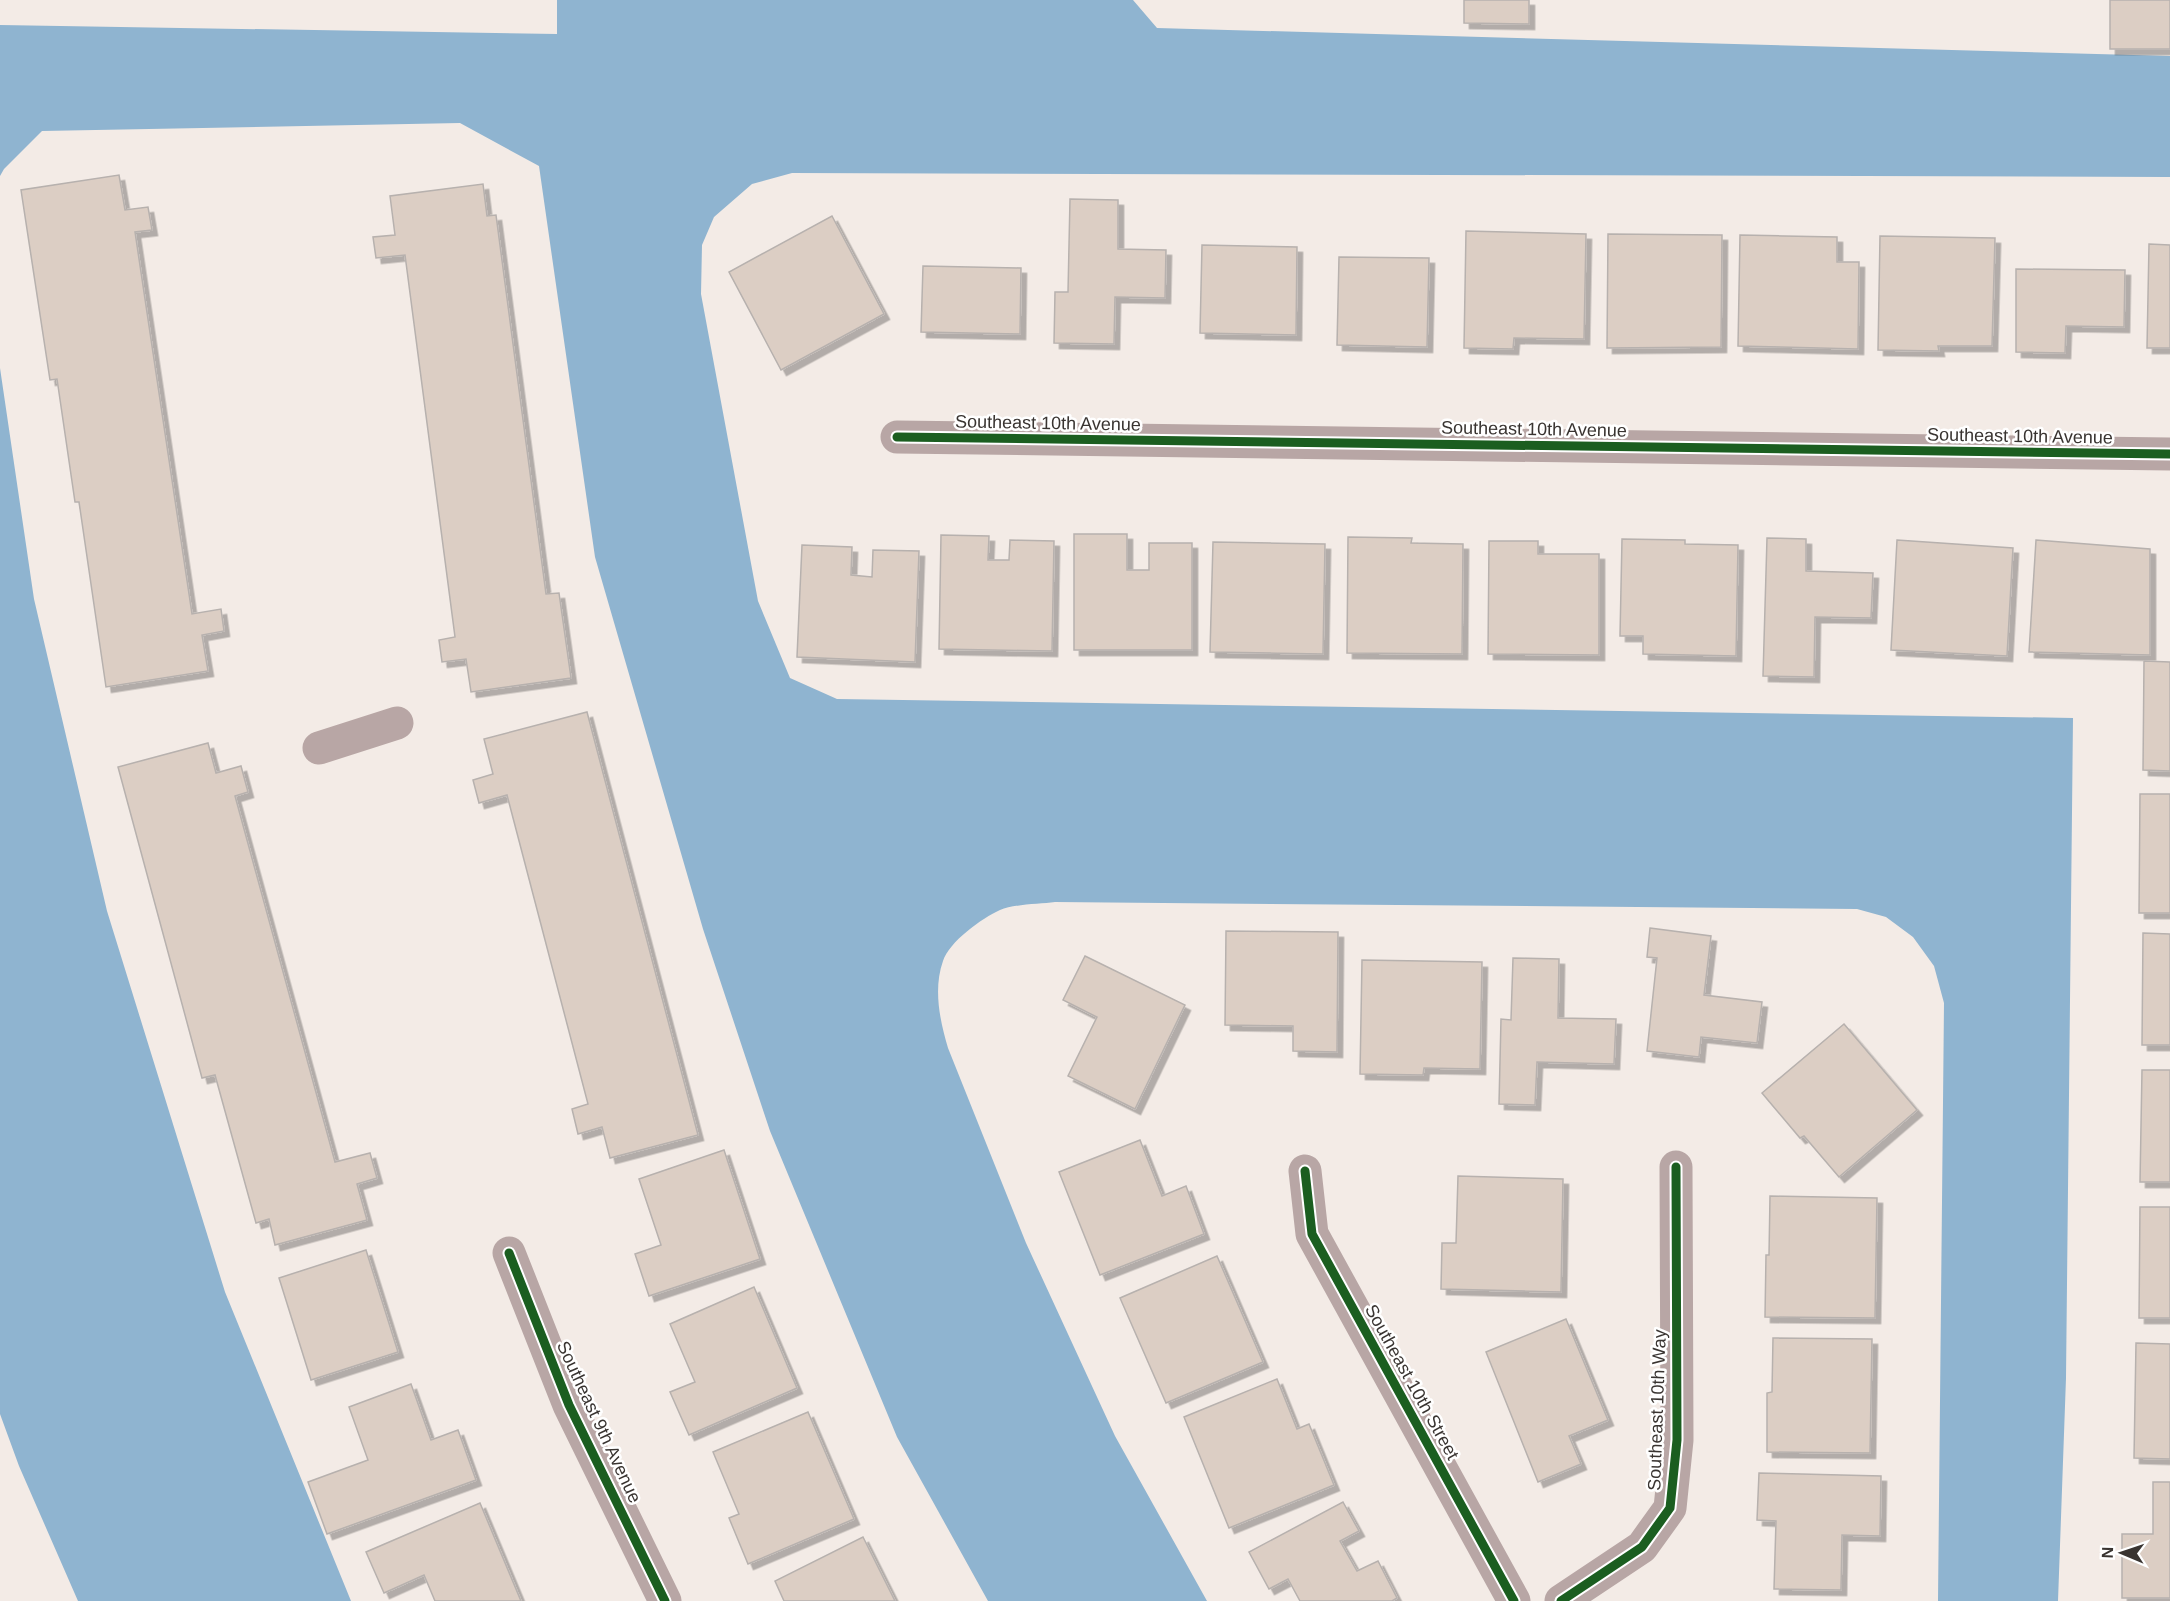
<svg xmlns="http://www.w3.org/2000/svg" width="2170" height="1601" viewBox="0 0 2170 1601" font-family="Arial,sans-serif">
  <defs>
    <filter id="shadow"><feDropShadow dx="5.5" dy="5.5" stdDeviation="0" flood-color="#0004"/></filter>
  </defs>
  <rect width="100%" height="100%" fill="#f3ebe6"/>
  <g fill="#8fb4d0">
    <path d="M557,0H1133L1157,28L2170,56V177L792,173L752,184L714,217L702,245L701,294L758,601L790,678L837,699L2073,718L2066,1378L2058,1601H1938L1944,1003L1934,966L1913,937L1886,917L1857,909L1055,902C1040,904 1014,904 1000,910C982,918 949,942 943,961C933,989 940,1021 948,1048L1026,1243L1115,1436L1207,1601H988L897,1437L770,1131L703,929L595,557L539,166L460,123L42,131L4,169L0,176V25L557,34Z"/>
    <polygon points="0,368 34,599 107,911 225,1292 351,1601 78,1601 19,1466 0,1414"/>
  </g>
  <g fill="#dccec4" stroke="#b7b1ae" stroke-width="1.5" filter="url(#shadow)">
    <polygon points="1464,0 1529,0 1529,24 1464,23"/>
    <rect x="2110" y="0" width="60" height="49"/>
    <polygon points="119,175 125,210 148,207 152,230 135,232 192,614 221,609 224,631 202,635 208,671 106,687 79,502 75,502 57,379 50,380 21,190"/>
    <polygon points="483,184 487,216 496,215 546,594 559,593 571,678 471,692 466,659 442,662 439,640 455,637 405,255 376,258 373,237 395,235 390,196"/>
    <polygon points="1070,199 1118,200 1118,249 1166,250 1165,298 1115,297 1114,344 1054,343 1055,292 1068,292"/>
    <polygon points="832,216 884,314 781,370 729,272"/>
    <polygon points="1466,231 1586,234 1584,339 1514,338 1513,349 1464,348"/>
    <polygon points="1608,234 1722,235 1721,347 1607,348"/>
    <polygon points="1740,235 1837,237 1837,262 1859,262 1858,349 1738,346"/>
    <polygon points="1880,236 1995,238 1992,346 1938,346 1939,351 1878,350"/>
    <polygon points="2149,244 2170,245 2170,348 2147,348"/>
    <polygon points="1202,245 1297,247 1296,335 1200,333"/>
    <polygon points="1339,257 1429,258 1427,347 1337,345"/>
    <polygon points="923,266 1021,268 1020,334 921,332"/>
    <polygon points="2016,269 2125,270 2124,327 2066,326 2065,353 2016,352"/>
    <polygon points="1074,534 1127,534 1127,570 1149,570 1149,543 1192,543 1192,650 1074,650"/>
    <polygon points="941,535 989,536 988,560 1009,560 1010,540 1054,541 1052,651 939,649"/>
    <polygon points="1348,537 1412,538 1411,543 1463,544 1462,654 1347,653"/>
    <polygon points="1767,538 1806,539 1806,571 1873,573 1871,618 1815,617 1814,677 1763,676"/>
    <polygon points="1622,539 1685,540 1685,544 1738,545 1736,656 1643,654 1643,636 1620,636"/>
    <polygon points="1897,540 2013,548 2007,656 1891,650"/>
    <polygon points="2036,540 2150,549 2150,655 2029,652"/>
    <polygon points="1489,541 1538,541 1538,554 1599,554 1599,655 1488,654"/>
    <polygon points="1213,542 1325,544 1323,654 1210,652"/>
    <polygon points="802,545 852,547 851,575 872,577 873,550 919,551 915,662 797,657"/>
    <polygon points="2144,661 2170,662 2170,771 2143,770"/>
    <polygon points="587,712 698,1135 610,1158 602,1127 578,1134 572,1109 588,1104 507,795 479,803 473,780 493,774 484,739"/>
    <polygon points="208,743 216,773 241,766 248,792 235,796 335,1162 370,1153 377,1178 357,1184 367,1220 275,1245 269,1219 256,1223 215,1075 202,1078 118,767"/>
    <polygon points="2140,794 2170,794 2170,913 2139,913"/>
    <polygon points="1650,928 1711,936 1704,995 1762,1002 1757,1043 1701,1037 1699,1057 1647,1051 1657,958 1647,957"/>
    <polygon points="1226,931 1338,932 1337,1052 1293,1051 1293,1026 1225,1025"/>
    <polygon points="2143,933 2170,934 2170,1045 2142,1045"/>
    <polygon points="1085,956 1185,1005 1135,1109 1068,1076 1097,1017 1063,1000"/>
    <polygon points="1513,958 1559,959 1558,1018 1616,1019 1614,1064 1537,1062 1535,1105 1499,1104 1501,1019 1511,1020"/>
    <polygon points="1362,960 1482,962 1480,1069 1424,1068 1423,1075 1360,1074"/>
    <polygon points="1844,1024 1917,1110 1839,1177 1804,1136 1800,1138 1762,1093"/>
    <polygon points="2142,1070 2170,1070 2170,1182 2140,1182"/>
    <polygon points="1140,1140 1162,1196 1186,1186 1204,1234 1100,1275 1059,1172"/>
    <polygon points="724,1150 760,1259 649,1296 635,1254 661,1245 639,1179"/>
    <polygon points="1458,1176 1563,1179 1561,1292 1441,1289 1442,1243 1456,1243"/>
    <polygon points="1770,1196 1877,1198 1875,1318 1765,1317 1766,1255 1769,1255"/>
    <polygon points="2140,1207 2170,1207 2170,1318 2139,1318"/>
    <polygon points="366,1250 398,1352 311,1380 279,1278"/>
    <polygon points="1217,1256 1263,1362 1166,1403 1120,1298"/>
    <polygon points="754,1287 797,1388 689,1435 670,1392 695,1382 670,1324"/>
    <polygon points="1566,1319 1608,1420 1569,1436 1581,1464 1538,1482 1486,1352"/>
    <polygon points="1773,1338 1872,1339 1870,1453 1767,1452 1767,1393 1772,1392"/>
    <polygon points="2136,1343 2170,1344 2170,1459 2134,1458"/>
    <polygon points="1277,1379 1297,1429 1309,1424 1334,1485 1229,1528 1184,1417"/>
    <polygon points="411,1384 431,1440 458,1430 476,1480 327,1534 308,1482 368,1460 349,1407"/>
    <polygon points="808,1412 854,1519 748,1564 729,1518 739,1514 713,1452"/>
    <polygon points="1759,1473 1881,1476 1880,1536 1842,1535 1841,1590 1774,1589 1776,1521 1757,1520"/>
    <polygon points="2153,1482 2170,1482 2170,1598 2122,1598 2122,1534 2153,1534"/>
    <polygon points="1343,1502 1359,1531 1340,1541 1357,1571 1378,1561 1397,1598 1392,1601 1300,1601 1288,1579 1269,1589 1249,1552"/>
    <polygon points="480,1503 521,1601 435,1601 424,1575 384,1593 366,1552"/>
    <polygon points="863,1537 895,1601 784,1601 775,1581"/>
  </g>
  <g fill="none" stroke-linecap="round" stroke-linejoin="round">
    <g stroke="#b8a6a5" stroke-width="33">
      <polyline points="897,437 2170,454"/>
      <polyline points="319,748 397,723"/>
      <polyline points="1305,1171 1312,1234 1514,1601"/>
      <polyline points="509,1253 569,1405 665,1601"/>
      <polyline points="1561,1601 1642,1547 1670,1508 1677,1440 1676,1167"/>
    </g>
    <defs>
      <g id="cycleway">
        <polyline points="897,437 2170,454"/>
        <polyline points="1305,1171 1312,1234 1514,1601"/>
        <polyline points="509,1253 569,1405 665,1601"/>
        <polyline points="1561,1601 1642,1547 1670,1508 1677,1440 1676,1167"/>
      </g>
    </defs>
    <use href="#cycleway" stroke="#fff" stroke-width="13"/>
    <use href="#cycleway" stroke="#1b5e20" stroke-width="9"/>
  </g>
  <g text-anchor="middle" dominant-baseline="central" stroke-width="5" stroke-linejoin="round" paint-order="stroke">
    <g font-size="18" fill="#393431" stroke="#fff">
      <text transform="translate(1048 423) rotate(1)">Southeast 10th Avenue</text>
      <text transform="translate(1534 429) rotate(1)">Southeast 10th Avenue</text>
      <text transform="translate(2020 436) rotate(1)">Southeast 10th Avenue</text>
      <text transform="translate(1412 1382) rotate(61)">Southeast 10th Street</text>
      <text transform="translate(1657 1410) rotate(-88)">Southeast 10th Way</text>
      <text transform="translate(599 1422) rotate(65)">Southeast 9th Avenue</text>
    </g>
  </g>
  <g transform="translate(2122 1553) rotate(272)" stroke="#ffffff" stroke-width="4.5" paint-order="stroke">
  <path d="M0-4.5L10 22L0 15L-10 22Z" fill="#393431"/>
  <text y="-9" font-size="16" font-weight="bold" text-anchor="middle" fill="#393431">N</text>
  </g>
</svg>
